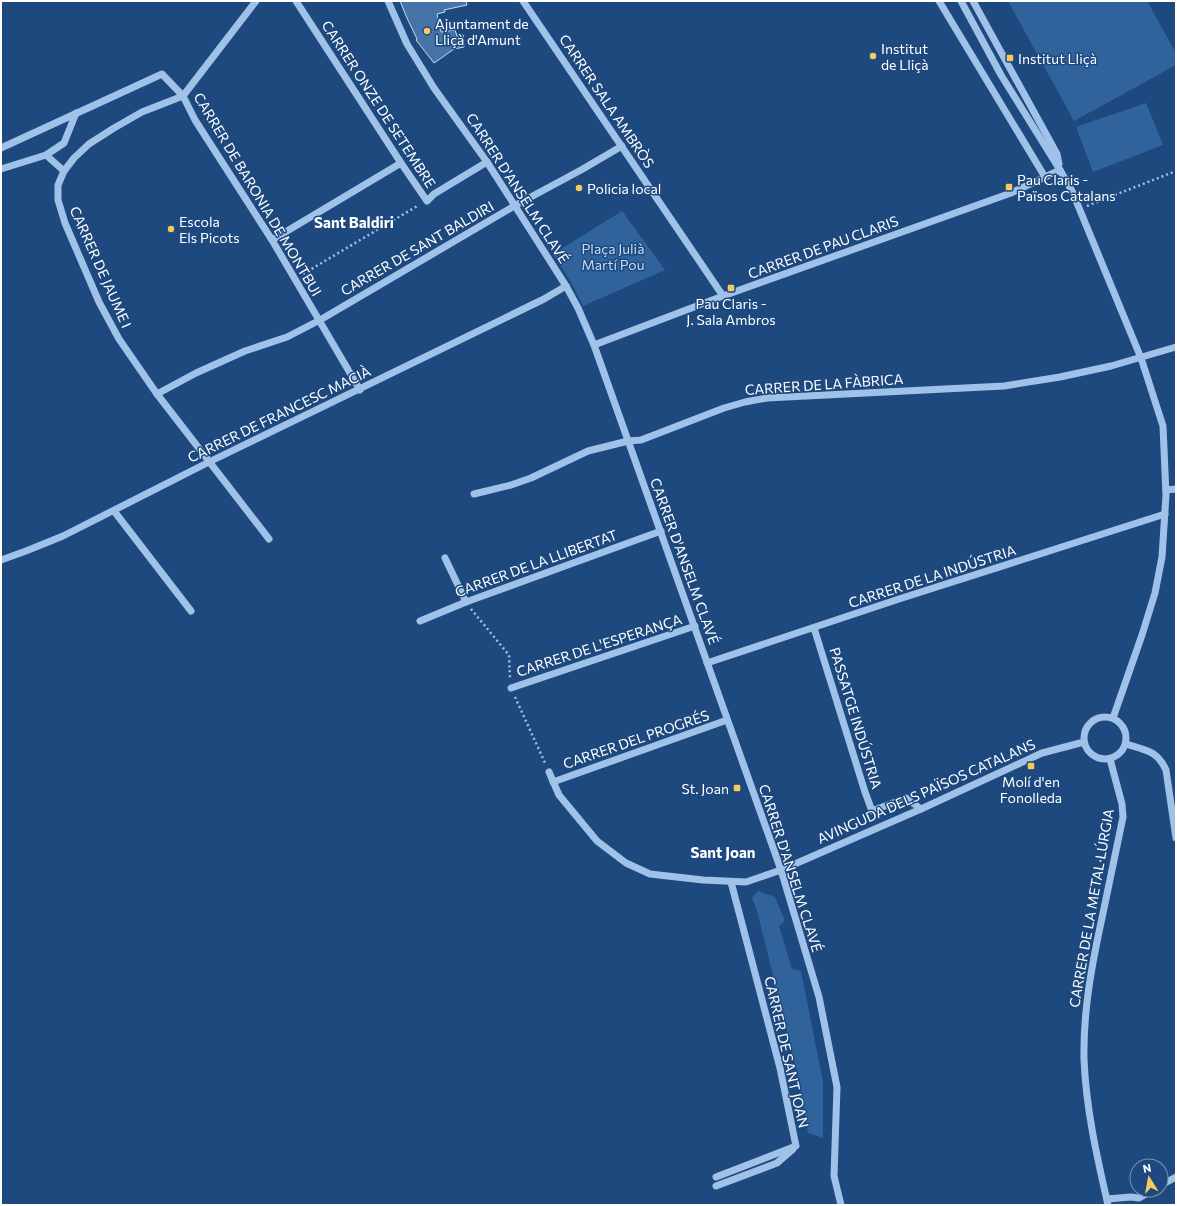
<svg xmlns="http://www.w3.org/2000/svg" width="1177" height="1206" viewBox="0 0 1177 1206" font-family="Commissioner,sans-serif">
  <rect width="100%" height="100%" fill="#1d497e"/>
  <g fill="#30639c">
    <polygon points="1008,1 1147,1 1176,53 1176,65 1074,121"/>
    <polygon points="1146,103 1163,145 1093,172 1076,127"/>
    <polygon points="622,211 665,270 583,306 571,282 553,254"/>
    <polygon points="758,891 775,897 785,921 779,926 792,969 801,971 823,1082 823,1138 808,1133 799,1079 757,911 752,898"/>
  </g>
  <polygon fill="#4673a8" stroke="#c4dcf6" points="400,1 466,1 467,5 444,10 445,12 437,14 441,32 455,30 457,36 463,35 464,47 454,49 434,63 416,40 417,39 407,18"/>
  <g fill="none" stroke-linecap="round" stroke-linejoin="round">
    <g stroke="#a0c2e8" stroke-width="2.5" stroke-dasharray="2 3" stroke-linecap="butt">
      <polyline points="1087,206 1176,171"/>
      <polyline points="303,274 419,205"/>
      <polyline points="471,609 509,655 510,679"/>
      <polyline points="515,697 546,765"/>
    </g>
    <g stroke="#a0c2e8" stroke-width="7">
      <polyline points="256,1 183,96 142,112 114,128 89,144 74,158 64,171 58,185 58,200 65,223 99,302 119,339 157,394 269,539"/>
      <polyline points="296,1 401,163 427,201 434,194 487,162"/>
      <polyline points="388,1 407,44 434,88 487,162 566,286 578,308 594,345 781,870 819,997 837,1087 834,1176 841,1205"/>
      <polyline points="523,1 723,296"/>
      <polyline points="939,1 1045,177"/>
      <polyline points="961,1 1001,75 1060,170 1072,191 1141,358 1163,426 1166,495 1162,557 1155,593 1142,635 1113,718"/>
      <polyline points="973,1 1057,154 1059,164"/>
      <polyline points="1,148 162,74 183,96 195,120 272,240 360,390"/>
      <polyline points="46,155 64,143 76,113"/>
      <polyline points="1,169 46,155 64,171"/>
      <polyline points="272,240 401,163"/>
      <polyline points="594,345 723,296 1011,193 1060,170"/>
      <polyline points="157,394 196,373 245,351 287,337 320,320 516,205 581,170 622,146"/>
      <polyline points="1166,490 1176,489"/>
      <polyline points="474,494 511,485 531,478 588,451 628,441 641,440 724,408 745,402 767,398 1004,386 1060,377 1111,366 1176,347"/>
      <polyline points="114,511 191,611"/>
      <polyline points="445,558 466,602"/>
      <polyline points="1,560 26,551 63,536 209,462 544,299 566,286"/>
      <polyline points="420,621 466,602 661,531"/>
      <polyline points="814,628 865,792 872,811 906,798 921,809"/>
      <polyline points="707,663 899,599 1165,514"/>
      <polyline points="511,688 695,626"/>
      <circle cx="1105" cy="738" r="21"/>
      <path d="M1126,744C1145,750 1157,750 1166,770L1176,838"/>
      <polyline points="549,772 559,795 597,841 626,863 650,874 703,880 746,882 781,870 921,809 1042,753 1084,742"/>
      <polyline points="553,782 727,720"/>
      <polyline points="716,1177 796,1146 780,1068 731,882"/>
      <polyline points="1161,1185 1176,1177"/>
      <polyline points="716,1186 777,1163 793,1149"/>
      <polyline points="1107,1199 1131,1197 1139,1198 1153,1190"/>
      <path d="M1108,1205C1097,1157 1086,1109 1084,1059C1083,1011 1092,964 1102,918C1109,884 1116,851 1123,817L1122,804L1110,759"/>
    </g>
  </g>
  <g fill="#f7c95f" stroke="#1d497e" stroke-width="1.5">
    <circle cx="427" cy="31" r="4"/>
    <circle cx="873" cy="56" r="4"/>
    <rect x="1006" y="54" width="8" height="8" rx="2"/>
    <rect x="1005" y="183" width="8" height="8" rx="2"/>
    <circle cx="579" cy="188" r="4"/>
    <circle cx="171" cy="229" r="4"/>
    <rect x="727" y="284" width="8" height="8" rx="2"/>
    <rect x="1027" y="762" width="8" height="8" rx="2"/>
    <rect x="733" y="784" width="8" height="8" rx="2"/>
  </g>
  <g text-anchor="middle" dominant-baseline="central" stroke-width="3" stroke-linejoin="round" paint-order="stroke">
    <g font-size="14" fill="#fff" stroke="#1d497e" text-anchor="start">
      <text x="435" y="23">Ajuntament de<tspan x="435" dy="16">Lliçà d'Amunt</tspan></text>
      <text x="881" y="48">Institut<tspan x="881" dy="16">de Lliçà</tspan></text>
      <text x="1018" y="58">Institut Lliçà</text>
      <text x="1017" y="179">Pau Claris -<tspan x="1017" dy="16">Països Catalans</tspan></text>
      <text x="587" y="188">Policia local</text>
      <text x="179" y="221">Escola<tspan x="179" dy="16">Els Picots</tspan></text>
      <text x="731" y="303" text-anchor="middle">Pau Claris -<tspan x="731" dy="16">J. Sala Ambros</tspan></text>
      <text x="1031" y="781" text-anchor="middle">Molí d'en<tspan x="1031" dy="16">Fonolleda</tspan></text>
      <text x="729" y="788" text-anchor="end">St. Joan</text>
    </g>
    <g font-size="14" fill="#fff" stroke="#1d497e">
      <text transform="translate(607 101) rotate(56)">CARRER SALA AMBRÒS</text>
      <text transform="translate(379 104) rotate(57)">CARRER ONZE DE SETEMBRE</text>
      <text transform="translate(518 188) rotate(57)">CARRER D'ANSELM CLAVÉ</text>
      <text transform="translate(258 194) rotate(59)">CARRER DE BARONIA DE MONTBUI</text>
      <text transform="translate(823 247) rotate(-20)">CARRER DE PAU CLARIS</text>
      <text transform="translate(417 248) rotate(-30)">CARRER DE SANT BALDIRI</text>
      <text transform="translate(101 267) rotate(66)">CARRER DE JAUME I</text>
      <text transform="translate(824 384) rotate(-4)">CARRER DE LA FÀBRICA</text>
      <text transform="translate(279 414) rotate(-26)">CARRER DE FRANCESC MACIÀ</text>
      <text transform="translate(685 561) rotate(70)">CARRER D'ANSELM CLAVÉ</text>
      <text transform="translate(536 563) rotate(-20)">CARRER DE LA LLIBERTAT</text>
      <text transform="translate(932 576) rotate(-18)">CARRER DE LA INDÚSTRIA</text>
      <text transform="translate(599 645) rotate(-18)">CARRER DE L'ESPERANÇA</text>
      <text transform="translate(856 718) rotate(73)">PASSATGE INDÚSTRIA</text>
      <text transform="translate(636 739) rotate(-19)">CARRER DEL PROGRÉS</text>
      <text transform="translate(926 791) rotate(-24)">AVINGUDA DELS PAÏSOS CATALANS</text>
      <text transform="translate(791 868) rotate(72)">CARRER D'ANSELM CLAVÉ</text>
      <text transform="translate(1091 908) rotate(-80)">CARRER DE LA METAL·LÚRGIA</text>
      <text transform="translate(787 1052) rotate(77)">CARRER DE SANT JOAN</text>
    </g>
    <g font-size="14" fill="#c4dcf6" stroke="#1d497e">
      <text x="613" y="248">Plaça Julià<tspan x="613" dy="16">Martí Pou</tspan></text>
    </g>
    <g font-size="15" font-weight="bold" fill="#fff" stroke="#1d497e">
      <text x="354" y="222">Sant Baldiri</text>
      <text x="723" y="852">Sant Joan</text>
    </g>
  </g>
  <rect width="1177" height="1206" fill="none" stroke="#ffffff" stroke-width="4"/>
  <g transform="translate(1149 1178) rotate(349)"><circle r="19" fill="#1d497e" stroke="#7792b2"/>
  <path d="M0-3L7 15L0 10L-7 15Z" fill="#f7c95f"/>
  <text y="-6" font-size="11" font-weight="bold" text-anchor="middle" fill="#ffffff">N</text>
  </g>
</svg>
